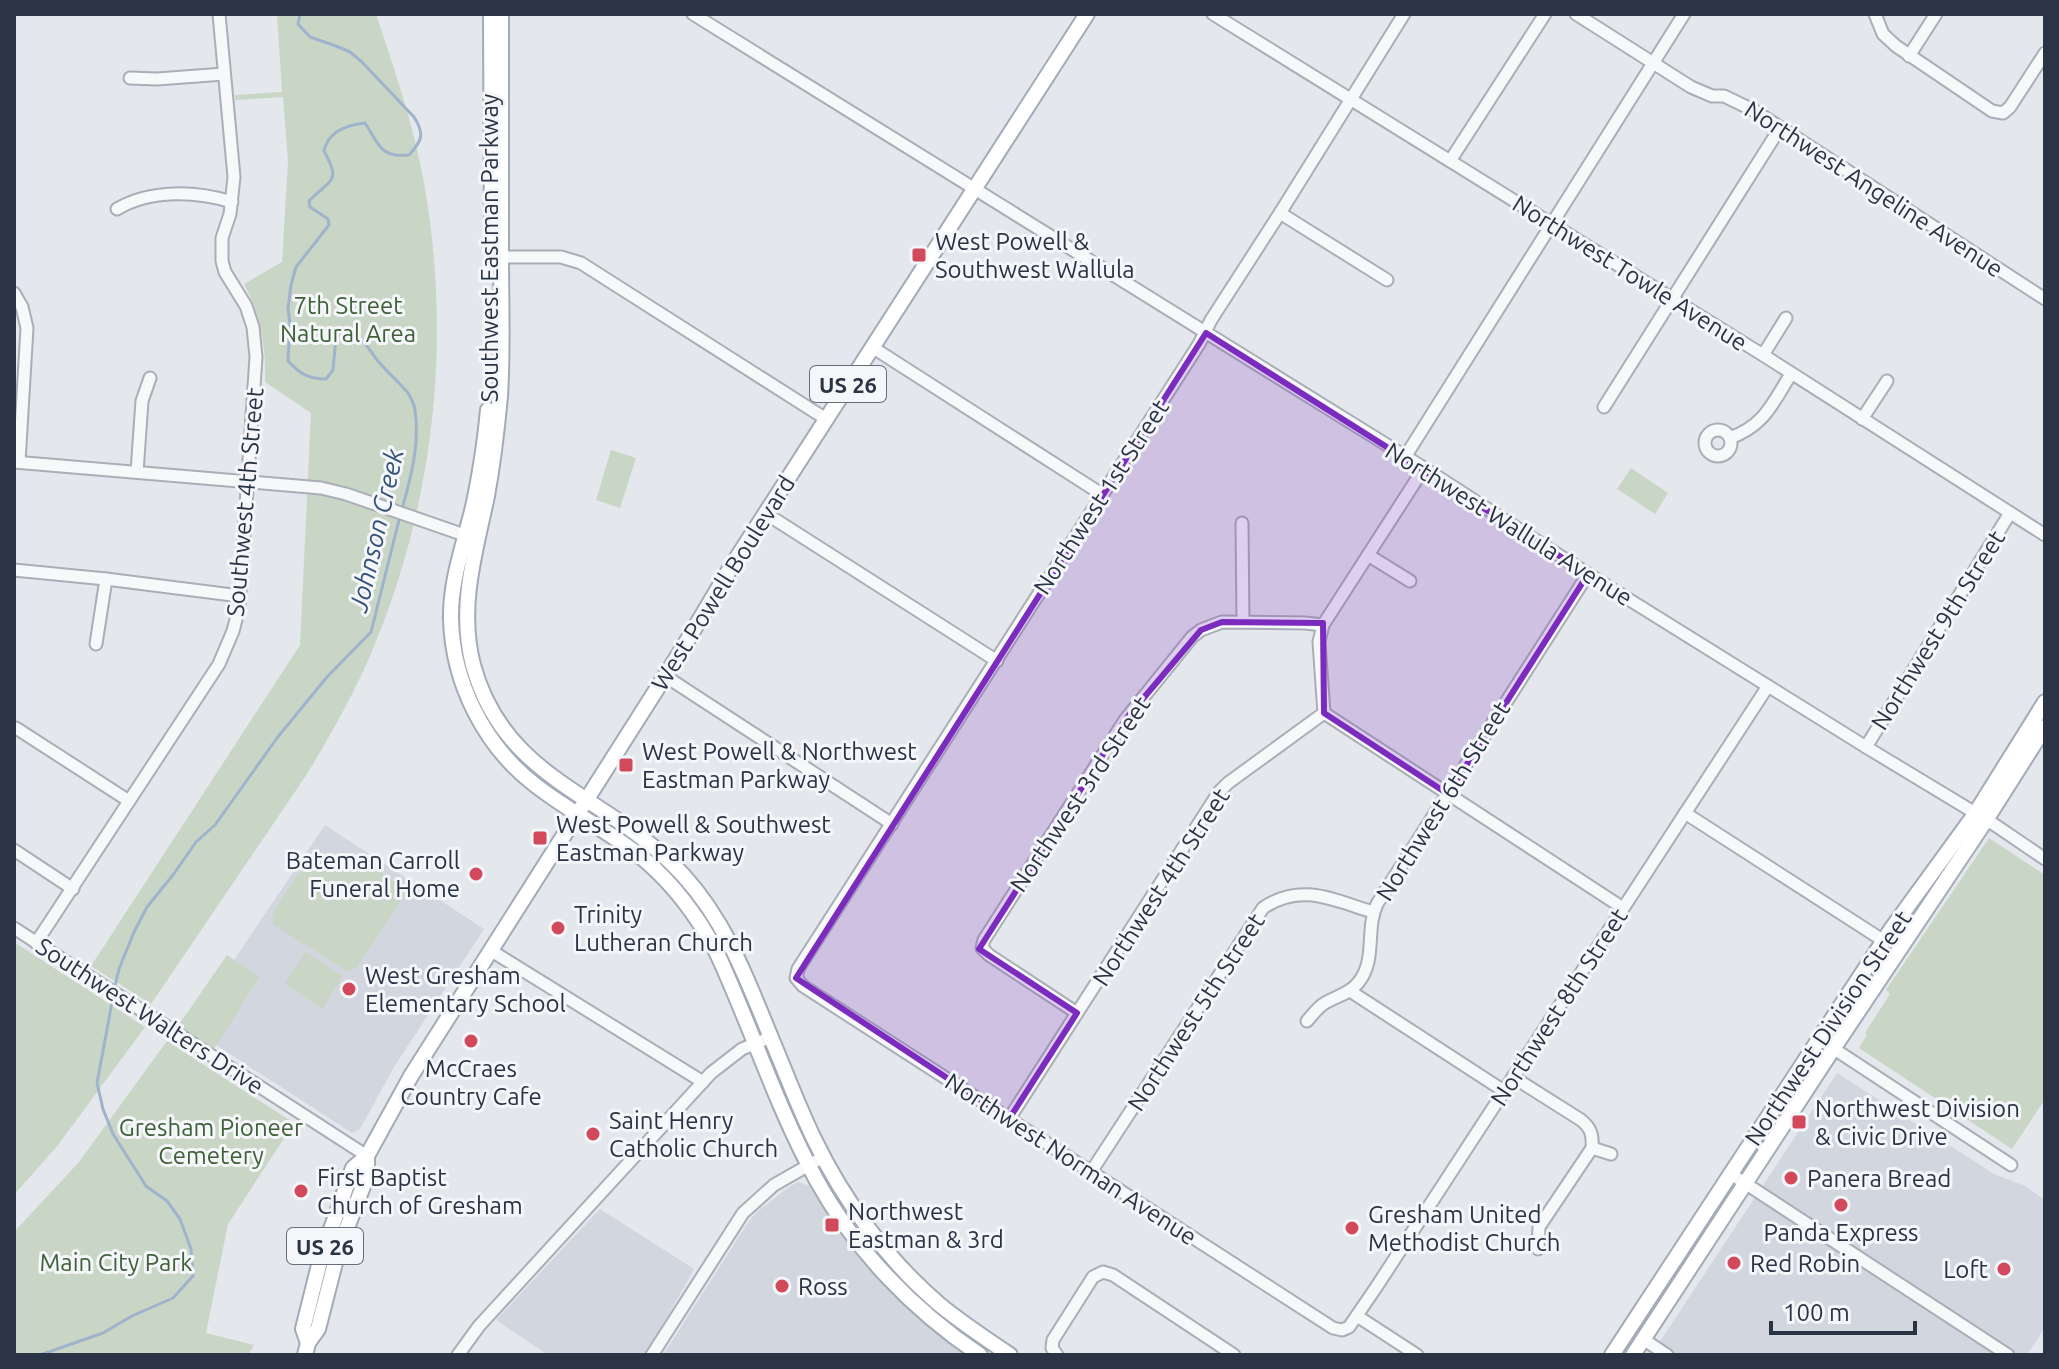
<svg xmlns="http://www.w3.org/2000/svg" width="2059" height="1369" viewBox="0 0 2059 1369" font-family="Ubuntu,sans-serif">
  <rect width="100%" height="100%" fill="#e4e7ec"/>
  <g fill="#d2d6de">
    <polygon points="325,825 484,929 394,1067 360,1129 352,1133 216,1045 260,977 234,960"/>
    <polygon points="1837,1073 1994,1174 2025,1186 2045,1200 2045,1327 2027,1355 1651,1355"/>
    <polygon points="798,1182 810,1186 850,1244 899,1300 927,1325 966,1355 663,1355 749,1221 758,1211 789,1187"/>
    <polygon points="600,1209 694,1269 646,1355 548,1355 496,1320"/>
  </g>
  <g fill="#c9d6c5">
    <path d="M277,14H376C395,71 415,129 425,189C452,346 433,509 370,656C352,697 330,736 307,774L151,1004L91,966L300,645L311,413L265,382C266,346 261,316 244,284L282,262L288,161L283,97L235,100V95L282,92Z"/>
    <polygon points="611,450 636,458 620,508 596,500"/>
    <polygon points="1631,468 1668,493 1655,514 1617,489"/>
    <polygon points="1989,838 2045,875 2045,1099 2012,1149 1859,1048 1867,1035 1865,1033 1890,994 1886,990"/>
    <polygon points="349,858 363,861 407,890 357,968 346,971 273,924 274,911 297,875 319,861"/>
    <polygon points="14,942 145,1027 58,1145 14,1195"/>
    <polygon points="306,952 343,976 322,1009 285,984"/>
    <polygon points="227,955 260,977 214,1049 178,1026"/>
    <polygon points="167,1041 294,1123 228,1224 206,1333 254,1345 248,1355 14,1355 14,1232 79,1162"/>
  </g>
  <g fill="none" stroke-linecap="round" stroke-linejoin="round">
    <g stroke="#9fb4cc" stroke-width="3">
      <path d="M300,14L298,24L310,37L336,46L350,52L362,62L414,117C425,134 422,141 409,155C380,158 379,144 365,123C346,125 328,132 324,151C342,183 330,179 309,201L310,207L328,219L329,225L296,267L291,285L288,308L290,324L288,361C300,374 309,379 326,379L333,370L336,337C343,330 350,331 358,337C367,343 371,353 378,361C387,372 399,382 408,393C411,398 414,404 415,410C420,444 411,477 402,509"/>
      <polyline points="114,990 119,969 134,932 147,907 173,875 196,842 215,825 277,738 327,677 371,632 400,516"/>
      <polyline points="40,1355 103,1333 132,1316 173,1298 193,1276 191,1249 180,1219 167,1201 146,1186 113,1134 103,1109 97,1083 113,997"/>
    </g>
    <defs>
      <g id="minor">
        <polyline points="693,14 1424,468 1588,574 1866,747 1995,825 2045,859"/>
        <polyline points="1213,14 1763,355 2045,535"/>
        <polyline points="1404,14 1280,213 1211,320 1199,344 798,969 796,978 803,986 1333,1328 1342,1330 1349,1327 1377,1286 1768,686"/>
        <polyline points="1576,14 1691,87 1712,96 1724,96 1755,111 2045,299"/>
        <polyline points="1875,14 1883,34 1896,46 1992,111 2003,113 2010,107 2045,53"/>
        <polyline points="1909,56 1936,14"/>
        <polyline points="130,78 157,79 224,74"/>
        <polyline points="1450,161 1545,14"/>
        <path d="M117,209C151,189 196,191 232,202"/>
        <polyline points="1280,213 1387,280"/>
        <polyline points="492,257 561,257 581,263 826,419"/>
        <polyline points="14,293 22,307 27,328 19,462"/>
        <polyline points="872,347 1103,495"/>
        <polyline points="1763,355 1786,318"/>
        <polyline points="1604,407 1780,128"/>
        <polyline points="1862,419 1887,381"/>
        <circle cx="1718" cy="443" r="13"/>
        <path d="M1730,438C1765,425 1772,404 1791,374"/>
        <polyline points="1405,457 1684,14"/>
        <polyline points="14,462 321,488 346,494 473,538"/>
        <polyline points="137,472 142,401 150,378"/>
        <polyline points="765,513 997,661"/>
        <polyline points="1242,523 1243,622"/>
        <polyline points="1368,555 1410,581"/>
        <polyline points="14,570 106,579 240,596"/>
        <polyline points="96,644 106,579"/>
        <polyline points="665,676 892,824"/>
        <polyline points="1324,713 1623,908"/>
        <polyline points="16,728 129,801"/>
        <polyline points="1866,747 2010,513"/>
        <polyline points="1685,813 1884,941"/>
        <polyline points="14,850 73,889"/>
        <polyline points="14,928 367,1156"/>
        <polyline points="36,943 219,664 233,631 239,608 256,357 253,327 246,306 225,272 222,261 222,238 230,214 234,177 219,14"/>
        <polyline points="490,950 703,1082"/>
        <polyline points="1350,991 1504,1091"/>
        <polyline points="1077,1013 989,955 982,948 984,940 1125,720 1192,637 1201,630 1222,622 1305,623 1323,625"/>
        <path d="M1307,1021C1313,1014 1318,1007 1325,1003C1337,996 1349,994 1358,983C1377,960 1365,930 1377,904L1588,574"/>
        <polyline points="1819,1039 2011,1165"/>
        <path d="M1513,1077L1581,1120C1591,1128 1593,1135 1592,1148L1539,1227L1538,1249"/>
        <polyline points="1009,1119 1219,792 1228,783 1324,713 1319,642 1323,625 1424,468"/>
        <polyline points="1592,1148 1611,1154"/>
        <path d="M1091,1172L1263,908C1301,882 1333,900 1373,912"/>
        <polyline points="1731,1174 2008,1355"/>
        <polyline points="1357,1316 1417,1355"/>
        <polyline points="1643,1339 1667,1355"/>
        <polyline points="458,1355 479,1326 711,1073 742,1049 771,1037"/>
        <polyline points="652,1355 743,1213 774,1185 823,1157"/>
        <polyline points="1057,1355 1052,1348 1053,1340 1093,1277 1103,1272 1113,1275 1234,1355"/>
      </g>
      <g id="major">
        <polyline points="491,14 492,250"/>
        <path d="M501,14C501,95 501,175 501,256C501,302 503,349 500,396C497,429 493,463 487,496C475,553 458,607 473,665C505,783 611,795 683,875C728,924 749,985 774,1045C787,1076 799,1108 814,1139C844,1201 887,1260 940,1305C962,1323 986,1339 1010,1355"/>
        <path d="M488,410C485,442 480,475 473,507C464,544 450,581 451,620C453,683 484,745 534,784C569,812 610,831 645,860C674,885 698,917 716,951C751,1026 776,1106 816,1179C855,1250 913,1310 980,1355"/>
        <polyline points="308,1343 303,1329 321,1257 353,1168 367,1156 411,1076 681,651 731,567 1087,14"/>
        <polyline points="305,1355 308,1343 318,1329 338,1251 367,1176 367,1156"/>
        <polyline points="1612,1355 1892,928 1975,814 2045,702"/>
        <polyline points="1633,1355 1833,1049 1986,820 2045,727"/>
      </g>
    </defs>
    <use href="#minor" stroke="#a9aeb7" stroke-width="15"/>
    <use href="#major" stroke="#a3abb8" stroke-width="18"/>
    <use href="#minor" stroke="#f7f8fa" stroke-width="11"/>
    <use href="#major" stroke="#fff" stroke-width="14"/>
  </g>
  <path fill="#7b2cbf" fill-opacity="0.2" stroke="#7b2cbf" stroke-width="6" stroke-linejoin="round" d="M1206,333L1588,574L1448,794L1324,713L1323,623L1222,622L1201,630L1125,720L979,949L1077,1013L1009,1119L796,978Z"/>
  <g fill="#d1495b" stroke="#f4f6f9" stroke-width="3">
    <rect x="911" y="247" width="16" height="16" rx="4"/>
    <rect x="618" y="757" width="16" height="16" rx="4"/>
    <rect x="532" y="830" width="16" height="16" rx="4"/>
    <circle cx="476" cy="874" r="8"/>
    <circle cx="558" cy="928" r="8"/>
    <circle cx="349" cy="989" r="8"/>
    <circle cx="471" cy="1041" r="8"/>
    <rect x="1791" y="1114" width="16" height="16" rx="4"/>
    <circle cx="593" cy="1134" r="8"/>
    <circle cx="1791" cy="1178" r="8"/>
    <circle cx="301" cy="1191" r="8"/>
    <circle cx="1841" cy="1205" r="8"/>
    <rect x="824" y="1217" width="16" height="16" rx="4"/>
    <circle cx="1352" cy="1228" r="8"/>
    <circle cx="1734" cy="1263" r="8"/>
    <circle cx="2004" cy="1269" r="8"/>
    <circle cx="782" cy="1286" r="8"/>
  </g>
  <g text-anchor="middle" dominant-baseline="central" stroke-width="6" stroke-linejoin="round" paint-order="stroke">
    <g fill="#f4f6f9" stroke="#676e7b" stroke-width="2">
      <rect x="810" y="366" width="76" height="36" rx="6"/>
      <rect x="287" y="1228" width="76" height="36" rx="6"/>
    </g>
    <g font-size="22" font-weight="bold" fill="#2b3445">
      <text x="848" y="384">US 26</text>
      <text x="325" y="1246">US 26</text>
    </g>
    <g font-size="24" fill="#2b3445" stroke="#f4f6f9">
      <text transform="translate(1874 189) rotate(33)">Northwest Angeline Avenue</text>
      <text transform="translate(489 248) rotate(-90)">Southwest Eastman Parkway</text>
      <text transform="translate(1630 273) rotate(32)">Northwest Towle Avenue</text>
      <text transform="translate(1101 497) rotate(-57)">Northwest 1st Street</text>
      <text transform="translate(245 502) rotate(-85)">Southwest 4th Street</text>
      <text transform="translate(1509 524) rotate(32)">Northwest Wallula Avenue</text>
      <text transform="translate(723 583) rotate(-58)">West Powell Boulevard</text>
      <text transform="translate(1938 630) rotate(-58)">Northwest 9th Street</text>
      <text transform="translate(1080 794) rotate(-56)">Northwest 3rd Street</text>
      <text transform="translate(1443 801) rotate(-58)">Northwest 6th Street</text>
      <text transform="translate(1161 887) rotate(-57)">Northwest 4th Street</text>
      <text transform="translate(1559 1007) rotate(-57)">Northwest 8th Street</text>
      <text transform="translate(1196 1012) rotate(-57)">Northwest 5th Street</text>
      <text transform="translate(150 1016) rotate(33)">Southwest Walters Drive</text>
      <text transform="translate(1828 1028) rotate(-56)">Northwest Division Street</text>
      <text transform="translate(1071 1159) rotate(33)">Northwest Norman Avenue</text>
    </g>
    <g font-size="24" fill="#2b3445" stroke="#f4f6f9" text-anchor="start">
      <text x="935" y="241">West Powell &amp;<tspan x="935" dy="28">Southwest Wallula</tspan></text>
      <text x="642" y="751">West Powell &amp; Northwest<tspan x="642" dy="28">Eastman Parkway</tspan></text>
      <text x="556" y="824">West Powell &amp; Southwest<tspan x="556" dy="28">Eastman Parkway</tspan></text>
      <text x="460" y="860" text-anchor="end">Bateman Carroll<tspan x="460" dy="28">Funeral Home</tspan></text>
      <text x="574" y="914">Trinity<tspan x="574" dy="28">Lutheran Church</tspan></text>
      <text x="365" y="975">West Gresham<tspan x="365" dy="28">Elementary School</tspan></text>
      <text x="471" y="1068" text-anchor="middle">McCraes<tspan x="471" dy="28">Country Cafe</tspan></text>
      <text x="1815" y="1108">Northwest Division<tspan x="1815" dy="28">&amp; Civic Drive</tspan></text>
      <text x="609" y="1120">Saint Henry<tspan x="609" dy="28">Catholic Church</tspan></text>
      <text x="317" y="1177">First Baptist<tspan x="317" dy="28">Church of Gresham</tspan></text>
      <text x="1807" y="1178">Panera Bread</text>
      <text x="848" y="1211">Northwest<tspan x="848" dy="28">Eastman &amp; 3rd</tspan></text>
      <text x="1368" y="1214">Gresham United<tspan x="1368" dy="28">Methodist Church</tspan></text>
      <text x="1841" y="1232" text-anchor="middle">Panda Express</text>
      <text x="1750" y="1263">Red Robin</text>
      <text x="1988" y="1269" text-anchor="end">Loft</text>
      <text x="798" y="1286">Ross</text>
    </g>
    <g font-size="24" fill="#3f6138" stroke="#f4f6f9">
      <text x="348" y="305">7th Street<tspan x="348" dy="28">Natural Area</tspan></text>
      <text x="211" y="1127">Gresham Pioneer<tspan x="211" dy="28">Cemetery</tspan></text>
      <text x="116" y="1262">Main City Park</text>
    </g>
    <g font-size="26" font-style="italic" fill="#34527a" stroke="#f4f6f9">
      <text transform="translate(376 530) rotate(-77)">Johnson Creek</text>
    </g>
  </g>
  <rect width="2059" height="1369" fill="none" stroke="#2b3445" stroke-width="32"/>
  <path d="M1771 1321v12h144v-12" fill="none" stroke="#2b3445" stroke-width="4"/>
  <text x="1783" y="1321" font-size="24" fill="#2b3445" stroke="#f4f6f9" stroke-width="6" paint-order="stroke">100 m</text>
</svg>
